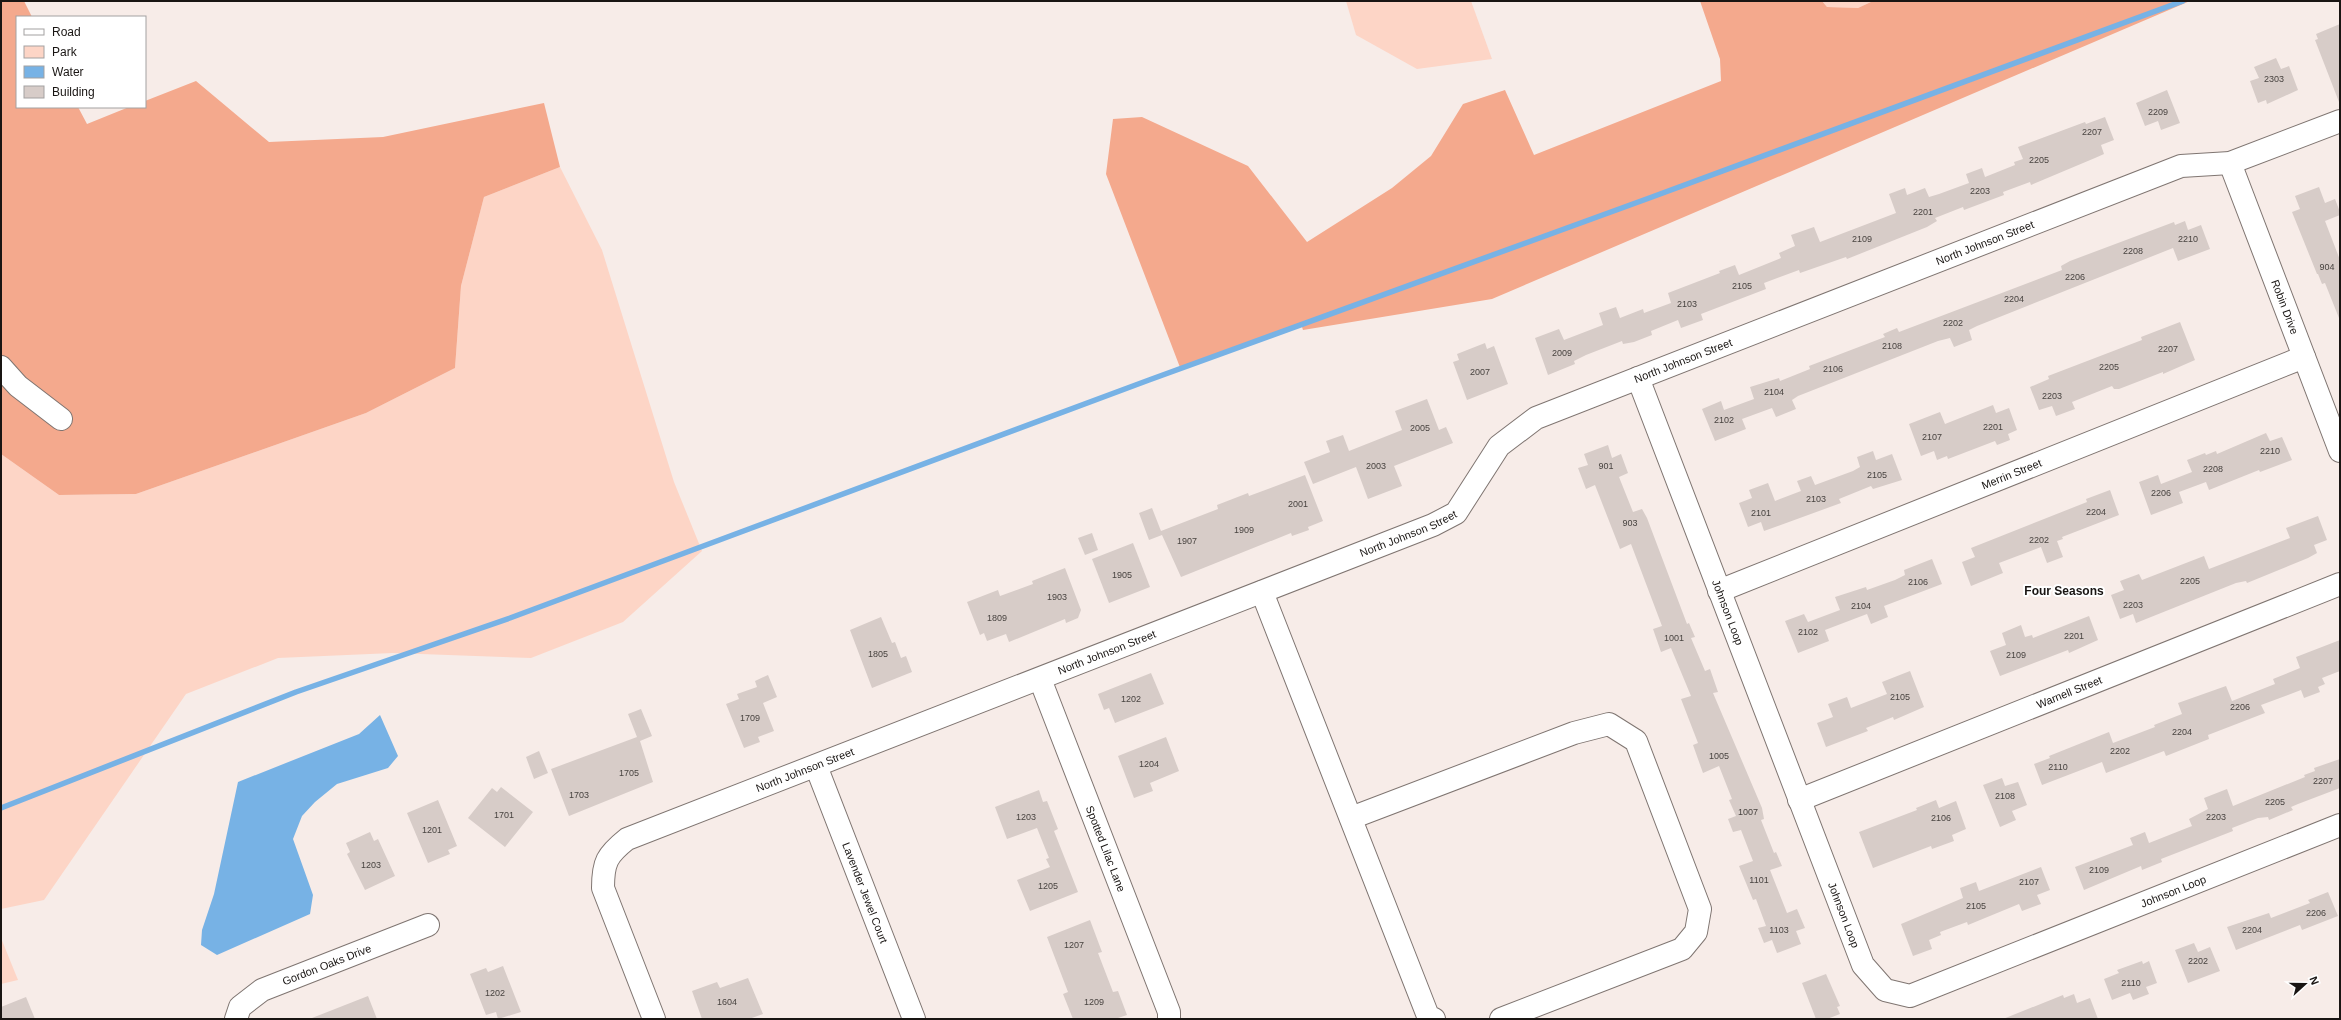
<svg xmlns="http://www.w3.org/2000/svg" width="2341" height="1020" viewBox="0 0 2341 1020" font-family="Helvetica,sans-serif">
  <rect width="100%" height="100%" fill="#f7ece8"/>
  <g fill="#fdd5c6">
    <polygon points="1346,1 1471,1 1492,59 1417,69 1356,35"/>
    <polygon points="1822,1 1873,1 1858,8 1827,7"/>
    <polygon points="560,167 602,250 674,482 702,551 623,622 531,658 393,653 278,658 186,694 44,900 1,909 1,454 59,495 136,494 366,413 455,368 461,286 484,197"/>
    <polygon points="1,938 18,980 1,984"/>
  </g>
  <g fill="#f4a98d">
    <polygon points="1,1 24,1 32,17 17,17 17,107 78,107 87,124 129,107 145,107 145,101 196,81 269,142 383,137 544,103 560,167 484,197 461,286 455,368 366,413 136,494 59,495 1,454"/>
    <polygon points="1700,1 1822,1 1827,7 1858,8 1873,1 2190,1 1492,299 1303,330 1301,324 1181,370 1106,174 1113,119 1142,117 1248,166 1307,242 1392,188 1431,156 1463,104 1505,90 1534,155 1721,81 1720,59"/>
  </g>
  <polygon fill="#77b2e5" points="380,715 398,756 388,768 337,784 315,802 302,816 293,839 313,895 310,914 217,955 201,945 202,930 214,894 238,782 359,734"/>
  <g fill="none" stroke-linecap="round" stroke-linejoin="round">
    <polyline stroke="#77b2e5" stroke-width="5.5" points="1,808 296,692 510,618 1149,380 1652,197 2183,1"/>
  </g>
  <g fill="#d7ccc8">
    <polygon points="2340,24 2340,102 2339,102 2315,40 2318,39 2316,34"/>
    <polygon points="2276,58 2281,69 2289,66 2298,90 2267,104 2266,100 2258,103 2250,81 2259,78 2254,67"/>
    <polygon points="2167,90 2180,123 2161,130 2158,121 2145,126 2136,103"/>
    <polygon points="2105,117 2114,140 2101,145 2104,154 2095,158 2031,185 2030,182 2003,192 2004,195 1964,210 1963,207 1935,218 1937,221 1927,227 1847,259 1846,257 1800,273 1799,270 1764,283 1766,289 1701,314 1703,320 1681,328 1678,320 1651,331 1652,335 1634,342 1623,344 1622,341 1586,355 1574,361 1575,364 1548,375 1535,338 1559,329 1564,340 1603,325 1599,313 1616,307 1620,318 1643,309 1644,313 1671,303 1668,293 1720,273 1719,271 1735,265 1739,275 1781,258 1779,253 1795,246 1791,235 1814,227 1820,242 1896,213 1889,194 1905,188 1907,195 1925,188 1929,197 1939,194 1969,183 1966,174 1982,168 1985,177 2015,165 2014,162 2023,159 2018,147 2085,122 2086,124"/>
    <polygon points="2319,187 2325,203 2335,199 2340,212 2340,215 2325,221 2340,260 2339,318 2325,283 2322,284 2318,274 2317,274 2292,212 2300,209 2295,196"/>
    <polygon points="2185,221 2188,230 2201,225 2210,249 2178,261 2173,248 1977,326 1969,330 1972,340 1954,347 1950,338 1938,341 1798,396 1792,400 1796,409 1776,417 1772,408 1742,419 1746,429 1715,441 1702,409 1721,401 1724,410 1754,399 1750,387 1779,378 1780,381 1810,369 1809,366 1885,337 1883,334 1897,328 1899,332 2062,270 2061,266 2070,261 2174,222 2175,225"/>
    <polygon points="2180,322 2195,360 2163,374 2163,372 2119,389 2114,389 2112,386 2072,402 2075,409 2056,416 2052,406 2039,410 2030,387 2049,379 2048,376 2142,340 2141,337"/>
    <polygon points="1485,343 1487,349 1494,346 1508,384 1467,400 1453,362 1459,360 1457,354"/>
    <polygon points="1427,399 1439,430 1446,427 1453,443 1394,466 1402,486 1368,499 1356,467 1313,484 1304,462 1330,452 1326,441 1343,435 1349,451 1402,430 1395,411"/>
    <polygon points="1993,405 1996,413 2009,408 2017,430 2008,434 2010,440 1997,445 1995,441 1948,459 1947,456 1937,460 1934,451 1921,456 1909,424 1940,412 1945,424"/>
    <polygon points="2266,433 2270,441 2282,437 2292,460 2260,472 2259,470 2209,490 2206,482 2179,492 2183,503 2151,515 2139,482 2158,475 2161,484 2192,472 2187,460 2205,453 2206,455 2216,451 2217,454"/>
    <polygon points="1608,445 1612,458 1621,454 1628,473 1619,477 1633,512 1642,509 1647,518 1687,624 1689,623 1695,637 1691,638 1705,671 1710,669 1718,692 1713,693 1762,808 1764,819 1761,820 1774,853 1776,852 1782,866 1770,870 1787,913 1797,909 1805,928 1796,931 1801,944 1777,953 1772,940 1764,943 1758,928 1766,926 1756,899 1753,900 1739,866 1753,861 1741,830 1733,832 1728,819 1736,816 1729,800 1732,799 1719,766 1703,773 1693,745 1698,743 1681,699 1691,696 1671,648 1661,652 1653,629 1662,626 1631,544 1620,549 1595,485 1586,489 1578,468 1588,465 1584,454"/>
    <polygon points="1873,451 1876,460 1892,454 1902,480 1873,489 1871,486 1839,499 1841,503 1764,531 1761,522 1748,527 1739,503 1752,498 1749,490 1768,483 1775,501 1801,491 1797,481 1811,476 1815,485 1853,471 1860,467 1857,457"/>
    <polygon points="1305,475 1323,521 1308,527 1309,530 1292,536 1291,533 1181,577 1162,535 1149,540 1139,513 1152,508 1161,531 1218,509 1217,505 1248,493 1249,496"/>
    <polygon points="2110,490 2119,515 2062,537 2063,539 2057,541 2063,557 2047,563 2041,547 1999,563 2003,573 1971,586 1962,562 1975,557 1971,548 2087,502 2086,499"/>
    <polygon points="2318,516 2327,540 2314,545 2317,553 2308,558 2247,583 2246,581 2236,583 2136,623 2133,614 2120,619 2111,595 2124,590 2120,581 2139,574 2142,580 2204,556 2209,569 2290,538 2286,528"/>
    <polygon points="1092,533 1098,550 1085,555 1078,538"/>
    <polygon points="1133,543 1150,587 1109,603 1092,559"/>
    <polygon points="1932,559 1942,584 1884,606 1888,617 1871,624 1867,614 1825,630 1829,641 1798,653 1785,621 1804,614 1808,622 1840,610 1835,597 1866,587 1867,590 1895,580 1905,575 1904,570"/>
    <polygon points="1065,568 1081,610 1078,618 1066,623 1065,619 1009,642 1006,634 987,641 984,633 980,635 967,602 998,590 1000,596 1033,584 1032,581"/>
    <polygon points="2089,616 2098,640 2069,653 2068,650 2000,676 1990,651 2006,645 2002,633 2021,625 2025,637 2032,635 2033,638"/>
    <polygon points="881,617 892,643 895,642 901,658 906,656 912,672 872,688 850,630"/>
    <polygon points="2340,640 2340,671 2322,678 2325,684 2318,687 2320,692 2304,698 2301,690 2261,705 2265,713 2208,735 2209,739 2166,756 2164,751 2106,773 2102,762 2042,785 2034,764 2050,758 2049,756 2109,732 2113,743 2155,727 2154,725 2182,714 2178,703 2226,686 2232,701 2275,684 2273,679 2300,668 2296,657"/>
    <polygon points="1910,671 1924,707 1894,720 1893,717 1866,728 1868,731 1826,747 1817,723 1833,717 1828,704 1847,697 1851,708 1887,694 1882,682"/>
    <polygon points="1151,673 1164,704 1115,723 1109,708 1104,710 1098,694"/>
    <polygon points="768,675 777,697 763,703 774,731 758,737 760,742 744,748 726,704 739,699 737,694 757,687 755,681"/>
    <polygon points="641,709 652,736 640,741 653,782 569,816 551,769 637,737 628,714"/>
    <polygon points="1166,737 1179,771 1150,783 1153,791 1134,798 1118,756"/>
    <polygon points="539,751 548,773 534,779 526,757"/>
    <polygon points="2340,759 2340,788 2298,804 2291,807 2293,810 2269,820 2268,817 2258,818 2232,828 2233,831 2161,859 2162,862 2142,870 2141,866 2084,890 2075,867 2133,845 2130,838 2145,832 2149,843 2192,826 2189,819 2208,809 2204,798 2227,789 2233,806 2305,777 2304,775 2315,771 2314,768"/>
    <polygon points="2002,778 2005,786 2018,782 2027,805 2012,811 2016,820 2000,827 1983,785"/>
    <polygon points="501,787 533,812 505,847 468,818 492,788 497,792"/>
    <polygon points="1039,790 1043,802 1047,801 1058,829 1054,831 1078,892 1030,911 1017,880 1050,867 1046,859 1049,858 1037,828 1007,839 995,807"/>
    <polygon points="438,800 457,846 448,850 450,854 428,863 407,813"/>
    <polygon points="1936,800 1939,808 1956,801 1966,829 1952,835 1954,841 1932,849 1931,846 1873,868 1859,832 1917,810 1916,808"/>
    <polygon points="370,832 374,841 378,839 395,876 365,890 347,854 350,852 346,843"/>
    <polygon points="2041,867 2050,890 2037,895 2041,904 2022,911 2019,904 1968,925 1967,922 1940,932 1941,935 1929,940 1932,949 1913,956 1901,924 1963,898 1960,888 1976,882 1979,891"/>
    <polygon points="2328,892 2338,916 2302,930 2300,925 2236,950 2227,927 2269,913 2271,918 2310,903 2308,900"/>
    <polygon points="1090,920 1102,952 1098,953 1113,992 1118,991 1127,1015 1115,1019 1073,1019 1063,994 1068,992 1047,937"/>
    <polygon points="2194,943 2198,952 2210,947 2220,971 2188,983 2175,950"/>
    <polygon points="2142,961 2143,964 2149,961 2157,983 2146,987 2149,994 2133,1000 2130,993 2112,1000 2104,979 2119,973 2117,970"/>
    <polygon points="503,966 521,1012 498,1019 496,1012 486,1015 470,974 486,968 488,972"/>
    <polygon points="1826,974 1840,1006 1837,1007 1840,1014 1827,1019 1816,1019 1802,983"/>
    <polygon points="748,978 763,1014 749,1019 702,1019 692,991 717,982 720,988"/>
    <polygon points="2074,994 2077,1003 2090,998 2098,1019 2003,1019 2063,995 2064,998"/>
    <polygon points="368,996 377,1019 312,1019 312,1018"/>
    <polygon points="26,997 35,1019 1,1019 1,1007"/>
  </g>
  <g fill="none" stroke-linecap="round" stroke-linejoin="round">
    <defs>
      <g id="minor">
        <path id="s1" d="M2230,163L2340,451"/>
        <polyline points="1,367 18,386 61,419"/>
        <path id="s2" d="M1638,378L1863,965L1885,990L1910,996L2340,825"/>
        <path id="s3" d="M1719,591L2304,357"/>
        <polyline points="1262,592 1428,1016 1434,1019"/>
        <path id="s4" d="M1040,679L1169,1012V1019"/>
        <path id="s5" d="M816,766L914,1019"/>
        <path id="s6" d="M1799,800L2340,584"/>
        <polyline points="1351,818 1574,733 1609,724 1636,741 1700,909 1696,932 1682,949 1501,1019"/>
        <path id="s7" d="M236,1019L240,1007L262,990L428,925"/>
        <path id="s8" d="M654,1019L603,888C603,862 607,855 627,839L1433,525L1456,513L1499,446L1536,418L2181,166L2230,163L2340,121"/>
      </g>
    </defs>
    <use href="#minor" stroke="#7f7571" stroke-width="24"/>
    <use href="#minor" stroke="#fff" stroke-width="22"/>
  </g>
  <g text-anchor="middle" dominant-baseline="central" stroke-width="4" stroke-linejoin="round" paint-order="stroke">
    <g font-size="9" fill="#484340">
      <text x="2274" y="79">2303</text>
      <text x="2158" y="112">2209</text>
      <text x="2092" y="132">2207</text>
      <text x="2039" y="160">2205</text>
      <text x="1980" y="191">2203</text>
      <text x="1923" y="212">2201</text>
      <text x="1862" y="239">2109</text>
      <text x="2188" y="239">2210</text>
      <text x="2133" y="251">2208</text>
      <text x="2327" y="267">904</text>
      <text x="2075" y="277">2206</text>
      <text x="1742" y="286">2105</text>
      <text x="2014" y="299">2204</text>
      <text x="1687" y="304">2103</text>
      <text x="1953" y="323">2202</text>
      <text x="1892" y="346">2108</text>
      <text x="2168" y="349">2207</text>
      <text x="1562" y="353">2009</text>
      <text x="2109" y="367">2205</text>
      <text x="1833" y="369">2106</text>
      <text x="1480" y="372">2007</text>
      <text x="1774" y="392">2104</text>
      <text x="2052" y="396">2203</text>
      <text x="1724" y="420">2102</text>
      <text x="1993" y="427">2201</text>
      <text x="1420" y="428">2005</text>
      <text x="1932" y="437">2107</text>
      <text x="2270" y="451">2210</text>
      <text x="1376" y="466">2003</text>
      <text x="1606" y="466">901</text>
      <text x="2213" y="469">2208</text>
      <text x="1877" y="475">2105</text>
      <text x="2161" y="493">2206</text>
      <text x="1816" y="499">2103</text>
      <text x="1298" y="504">2001</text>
      <text x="2096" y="512">2204</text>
      <text x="1761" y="513">2101</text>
      <text x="1630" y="523">903</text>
      <text x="1244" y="530">1909</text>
      <text x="2039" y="540">2202</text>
      <text x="1187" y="541">1907</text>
      <text x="1122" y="575">1905</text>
      <text x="2190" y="581">2205</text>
      <text x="1918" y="582">2106</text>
      <text x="1057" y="597">1903</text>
      <text x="2133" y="605">2203</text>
      <text x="1861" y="606">2104</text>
      <text x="997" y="618">1809</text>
      <text x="1808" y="632">2102</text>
      <text x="2074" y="636">2201</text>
      <text x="1674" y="638">1001</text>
      <text x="878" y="654">1805</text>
      <text x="2016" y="655">2109</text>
      <text x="1900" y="697">2105</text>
      <text x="1131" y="699">1202</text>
      <text x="2240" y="707">2206</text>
      <text x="750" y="718">1709</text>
      <text x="2182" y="732">2204</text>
      <text x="2120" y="751">2202</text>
      <text x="1719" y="756">1005</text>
      <text x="1149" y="764">1204</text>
      <text x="2058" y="767">2110</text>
      <text x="629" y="773">1705</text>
      <text x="2323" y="781">2207</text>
      <text x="579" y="795">1703</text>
      <text x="2005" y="796">2108</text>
      <text x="2275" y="802">2205</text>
      <text x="1748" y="812">1007</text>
      <text x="504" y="815">1701</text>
      <text x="1026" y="817">1203</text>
      <text x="2216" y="817">2203</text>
      <text x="1941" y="818">2106</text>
      <text x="432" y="830">1201</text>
      <text x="371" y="865">1203</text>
      <text x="2099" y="870">2109</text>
      <text x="1759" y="880">1101</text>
      <text x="2029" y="882">2107</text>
      <text x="1048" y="886">1205</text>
      <text x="1976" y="906">2105</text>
      <text x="2316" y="913">2206</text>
      <text x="1779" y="930">1103</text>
      <text x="2252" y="930">2204</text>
      <text x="1074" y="945">1207</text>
      <text x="2198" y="961">2202</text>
      <text x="2131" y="983">2110</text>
      <text x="495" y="993">1202</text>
      <text x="727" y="1002">1604</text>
      <text x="1094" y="1002">1209</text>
    </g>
    <g font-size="11" fill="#191513" stroke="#fff">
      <text stroke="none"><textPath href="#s8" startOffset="1697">North Johnson Street</textPath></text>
      <text stroke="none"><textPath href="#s1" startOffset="154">Robin Drive</textPath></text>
      <text stroke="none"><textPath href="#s8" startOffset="1373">North Johnson Street</textPath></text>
      <text stroke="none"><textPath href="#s3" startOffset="315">Merrin Street</textPath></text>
      <text stroke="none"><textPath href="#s8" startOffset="1037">North Johnson Street</textPath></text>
      <text stroke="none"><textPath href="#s2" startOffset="251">Johnson Loop</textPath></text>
      <text stroke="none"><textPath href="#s8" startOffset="713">North Johnson Street</textPath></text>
      <text stroke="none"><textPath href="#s6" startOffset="291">Warnell Street</textPath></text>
      <text stroke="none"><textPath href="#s8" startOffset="389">North Johnson Street</textPath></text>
      <text stroke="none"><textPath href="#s4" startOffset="182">Spotted Lilac Lane</textPath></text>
      <text stroke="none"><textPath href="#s2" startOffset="971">Johnson Loop</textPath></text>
      <text stroke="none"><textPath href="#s5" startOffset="136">Lavender Jewel Court</textPath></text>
      <text stroke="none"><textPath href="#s2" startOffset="575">Johnson Loop</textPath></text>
      <text stroke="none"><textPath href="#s7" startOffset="110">Gordon Oaks Drive</textPath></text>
    </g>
    <g font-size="12" font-weight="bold" fill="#191513" stroke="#fff">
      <text x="2064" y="591">Four Seasons</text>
    </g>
  </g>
  <rect width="2341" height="1020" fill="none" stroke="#191513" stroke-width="4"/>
  <rect x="16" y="16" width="130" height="92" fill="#ffffff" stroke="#a3a1a1"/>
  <rect x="24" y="29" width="20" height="6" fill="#ffffff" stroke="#a3a1a1"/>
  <text x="52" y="36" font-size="12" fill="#191513">Road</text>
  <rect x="24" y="46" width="20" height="12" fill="#fdd5c6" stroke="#a3a1a1"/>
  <text x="52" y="56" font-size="12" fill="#191513">Park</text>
  <rect x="24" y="66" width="20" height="12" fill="#77b2e5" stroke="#a3a1a1"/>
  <text x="52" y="76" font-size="12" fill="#191513">Water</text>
  <rect x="24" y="86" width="20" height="12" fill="#d7ccc8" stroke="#a3a1a1"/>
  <text x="52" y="96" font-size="12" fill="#191513">Building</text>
  <g transform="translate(2305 984) rotate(69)" stroke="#ffffff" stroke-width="3" paint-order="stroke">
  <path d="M0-3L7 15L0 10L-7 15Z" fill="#191513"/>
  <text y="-6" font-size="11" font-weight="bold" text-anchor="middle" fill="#191513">N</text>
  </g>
</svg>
